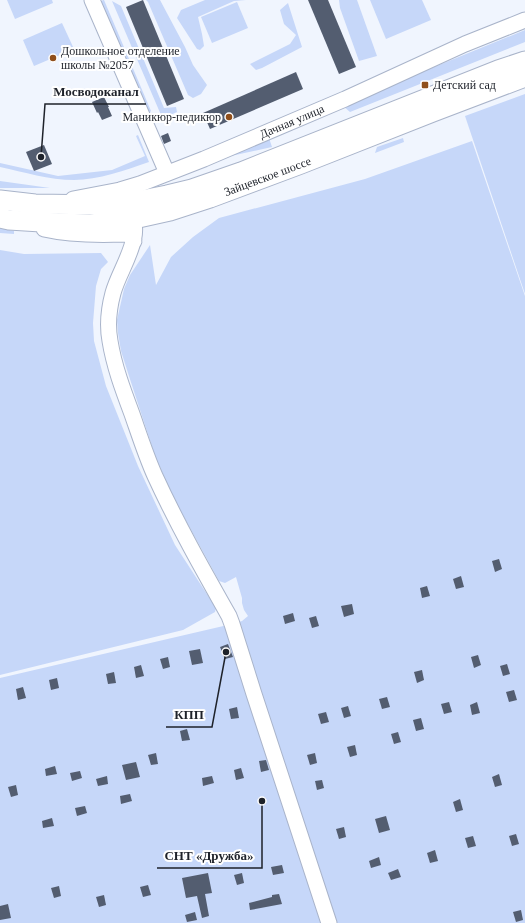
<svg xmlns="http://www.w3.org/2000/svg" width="525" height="923" viewBox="0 0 525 923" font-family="Georgia,serif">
  <rect width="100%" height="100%" fill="#f0f5fe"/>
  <g fill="#c6d7f9">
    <polygon points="7,0 52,0 53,3 15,19"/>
    <polygon points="103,0 104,0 151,111 148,114 98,4"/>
    <polygon points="146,0 160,0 185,47 193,65 207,85 201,94 193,98 188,95 148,2"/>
    <polygon points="205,0 246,0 234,1 198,17 202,34 204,46 200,50 197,49 177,18 181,10"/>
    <polygon points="339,0 357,0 377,56 359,61 340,8"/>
    <polygon points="370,0 422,0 431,20 386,39"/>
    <polygon points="112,1 121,6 164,108 176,107 177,112 168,116 161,115"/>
    <polygon points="237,2 248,28 212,43 201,17"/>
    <polygon points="288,3 302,47 262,68 256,70 250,64 290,44 296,35 284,24 280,10"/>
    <polygon points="62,23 74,49 34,66 23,40"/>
    <polygon points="525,30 525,42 350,112 343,106 422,72"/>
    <polygon points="525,94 525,294 465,116"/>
    <path d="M138,135L149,162C126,170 98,180 74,180C49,180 24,172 0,167V163L58,176L112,170L145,156L136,136Z"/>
    <polygon points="269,138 272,147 226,157"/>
    <polygon points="403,138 404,142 375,153 377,147"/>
    <polygon points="472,141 525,296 525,923 0,923 0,678 232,624 242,621 248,616 244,610 242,603 242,598 236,577 225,583 219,581 174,499 155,456 128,373 121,351 118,333 117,320 124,289 130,275 150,245 156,285 171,257 193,237 219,218 365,179"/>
    <polygon points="0,181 50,188 0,188"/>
    <polygon points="0,228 14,231 14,234 0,233"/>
    <polygon points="0,250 24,254 101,253 108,262 101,269 96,286 93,323 94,341 106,386 138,466 175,545 216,608 215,612 183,630 0,675"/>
  </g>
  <g fill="#535d70">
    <polygon points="143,0 184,99 167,106 126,7"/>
    <polygon points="308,0 328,0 356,67 339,74"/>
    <polygon points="296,72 303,89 210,129 203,113"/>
    <polygon points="104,97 109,107 108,107 112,116 102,120 98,112 97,113 92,102"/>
    <polygon points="168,133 171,141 164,144 161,136"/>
    <polygon points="44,145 52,164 34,171 26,152"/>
    <polygon points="499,559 502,569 495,572 492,561"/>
    <polygon points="461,576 464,587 456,589 453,579"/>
    <polygon points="427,586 430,596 422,598 420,588"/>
    <polygon points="352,604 354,614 344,617 341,606"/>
    <polygon points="293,613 295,621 285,624 283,616"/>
    <polygon points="316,616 319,626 312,628 309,618"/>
    <polygon points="228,644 233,657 225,659 220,647"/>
    <polygon points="200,649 203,663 192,665 189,651"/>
    <polygon points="478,655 481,665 474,668 471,657"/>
    <polygon points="168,657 170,667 163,669 160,659"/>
    <polygon points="507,664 510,674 503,676 500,666"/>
    <polygon points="141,665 144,676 136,678 134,667"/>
    <polygon points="422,670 424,680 417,683 414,672"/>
    <polygon points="114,672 116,683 108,684 106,674"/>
    <polygon points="57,678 59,688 51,690 49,680"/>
    <polygon points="23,687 26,698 18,700 16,689"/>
    <polygon points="514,690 517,700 509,702 506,692"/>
    <polygon points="387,697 390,707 382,709 379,699"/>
    <polygon points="449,702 452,712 444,714 441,704"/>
    <polygon points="477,702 480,713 472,715 470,705"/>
    <polygon points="348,706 351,716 344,718 341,708"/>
    <polygon points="237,707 239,718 231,719 229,709"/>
    <polygon points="326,712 329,722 321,724 318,714"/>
    <polygon points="421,718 424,729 416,731 413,720"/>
    <polygon points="187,729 190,740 182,741 180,731"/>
    <polygon points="398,732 401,742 394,744 391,734"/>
    <polygon points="355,745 357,755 350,757 347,747"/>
    <polygon points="156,753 158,764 151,765 148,755"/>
    <polygon points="315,753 317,763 310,765 307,755"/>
    <polygon points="266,760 269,770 261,772 259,761"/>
    <polygon points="136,762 140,777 126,780 122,765"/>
    <polygon points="55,766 57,774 46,776 45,769"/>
    <polygon points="241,768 244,778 236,780 234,770"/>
    <polygon points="80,771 82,778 72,781 70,773"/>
    <polygon points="499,774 502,785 495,787 492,777"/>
    <polygon points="107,776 108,784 98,786 96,779"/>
    <polygon points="212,776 214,783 203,786 202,778"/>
    <polygon points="322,780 324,788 317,790 315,781"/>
    <polygon points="16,785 18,795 11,797 8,787"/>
    <polygon points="130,794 132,801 121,804 120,796"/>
    <polygon points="460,799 463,810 456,812 453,802"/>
    <polygon points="85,806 87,813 77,816 75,808"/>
    <polygon points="386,816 390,830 379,833 375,819"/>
    <polygon points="52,818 54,826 43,828 42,821"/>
    <polygon points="344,827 346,837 339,839 336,829"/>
    <polygon points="516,834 519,844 512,846 509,836"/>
    <polygon points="473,836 476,846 468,848 465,838"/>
    <polygon points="435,850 438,861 430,863 427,853"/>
    <polygon points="379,857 381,865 371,868 369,861"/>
    <polygon points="282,865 284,873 273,875 271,867"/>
    <polygon points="398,869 401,877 391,880 388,873"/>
    <polygon points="208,873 212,893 205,894 209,916 202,918 197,896 186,898 182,878"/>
    <polygon points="242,873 244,883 237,885 234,875"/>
    <polygon points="148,885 151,895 143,897 140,887"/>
    <polygon points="59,886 61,896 54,898 51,888"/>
    <polygon points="279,894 282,904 250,910 249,903 272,897 272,895"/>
    <polygon points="104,895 106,905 99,907 96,897"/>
    <polygon points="8,904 11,918 0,920 0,906"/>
    <polygon points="521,910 523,920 516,922 513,912"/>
    <polygon points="195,912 197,920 187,922 185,915"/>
  </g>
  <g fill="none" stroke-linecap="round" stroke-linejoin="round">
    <defs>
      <g id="minor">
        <polyline points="92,0 167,173"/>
        <path id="s1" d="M73,199L120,190L140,184L204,159L345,99L465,44L525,20"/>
        <path d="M129,210C146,236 120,267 113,293C109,308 107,325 110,341C114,366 123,390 132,414C139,434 146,456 155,476C177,524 203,570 229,616L232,624L254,694L329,923"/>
        <path d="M44,229C70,235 98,235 124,234L130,235L134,241"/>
      </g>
      <g id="major">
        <polyline points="0,200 35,204 106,205 127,203 167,195 192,189 241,172 498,70 525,61"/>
        <path id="s2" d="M0,218L9,220L57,223L91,224L134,219L170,211L210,198L301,164L433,112L525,77"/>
      </g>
    </defs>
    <use href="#minor" stroke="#a9b4ca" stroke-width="17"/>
    <use href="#major" stroke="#a9b4ca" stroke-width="21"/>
    <use href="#minor" stroke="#fff" stroke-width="15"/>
    <use href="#major" stroke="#fff" stroke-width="19"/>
  </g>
  <g fill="#904f1b" stroke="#fff" stroke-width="1.5">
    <circle cx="53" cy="58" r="4"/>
    <rect x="421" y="81" width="8" height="8" rx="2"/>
    <circle cx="229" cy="117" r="4"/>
  </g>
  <g text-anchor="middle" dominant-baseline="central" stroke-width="4" stroke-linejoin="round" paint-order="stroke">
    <g font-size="12" fill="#1e222a" stroke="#fff" text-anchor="start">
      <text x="61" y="51">Дошкольное отделение<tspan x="61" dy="14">школы №2057</tspan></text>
      <text x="433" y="85">Детский сад</text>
      <text x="221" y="117" text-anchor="end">Маникюр-педикюр</text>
    </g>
    <g font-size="12" fill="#1e222a" stroke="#fff">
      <text stroke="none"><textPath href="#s1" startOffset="233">Дачная улица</textPath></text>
      <text stroke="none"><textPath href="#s2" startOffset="275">Зайцевское шоссе</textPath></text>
    </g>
  </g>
  <path fill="none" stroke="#1e222a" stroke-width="1.5" d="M41 157L45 104H146M226 652L212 727H166M262 801L262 868H157"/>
  <g fill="#1e222a" stroke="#fff" stroke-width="1.5">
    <circle cx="41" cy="157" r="4"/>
    <circle cx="226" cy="652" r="4"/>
    <circle cx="262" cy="801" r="4"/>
  </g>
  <g font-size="13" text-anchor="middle" font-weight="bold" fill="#1e222a" stroke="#fff" stroke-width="4" stroke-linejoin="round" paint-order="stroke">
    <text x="96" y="96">Мосводоканал</text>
    <text x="189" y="719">КПП</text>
    <text x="209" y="860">СНТ «Дружба»</text>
  </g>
</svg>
